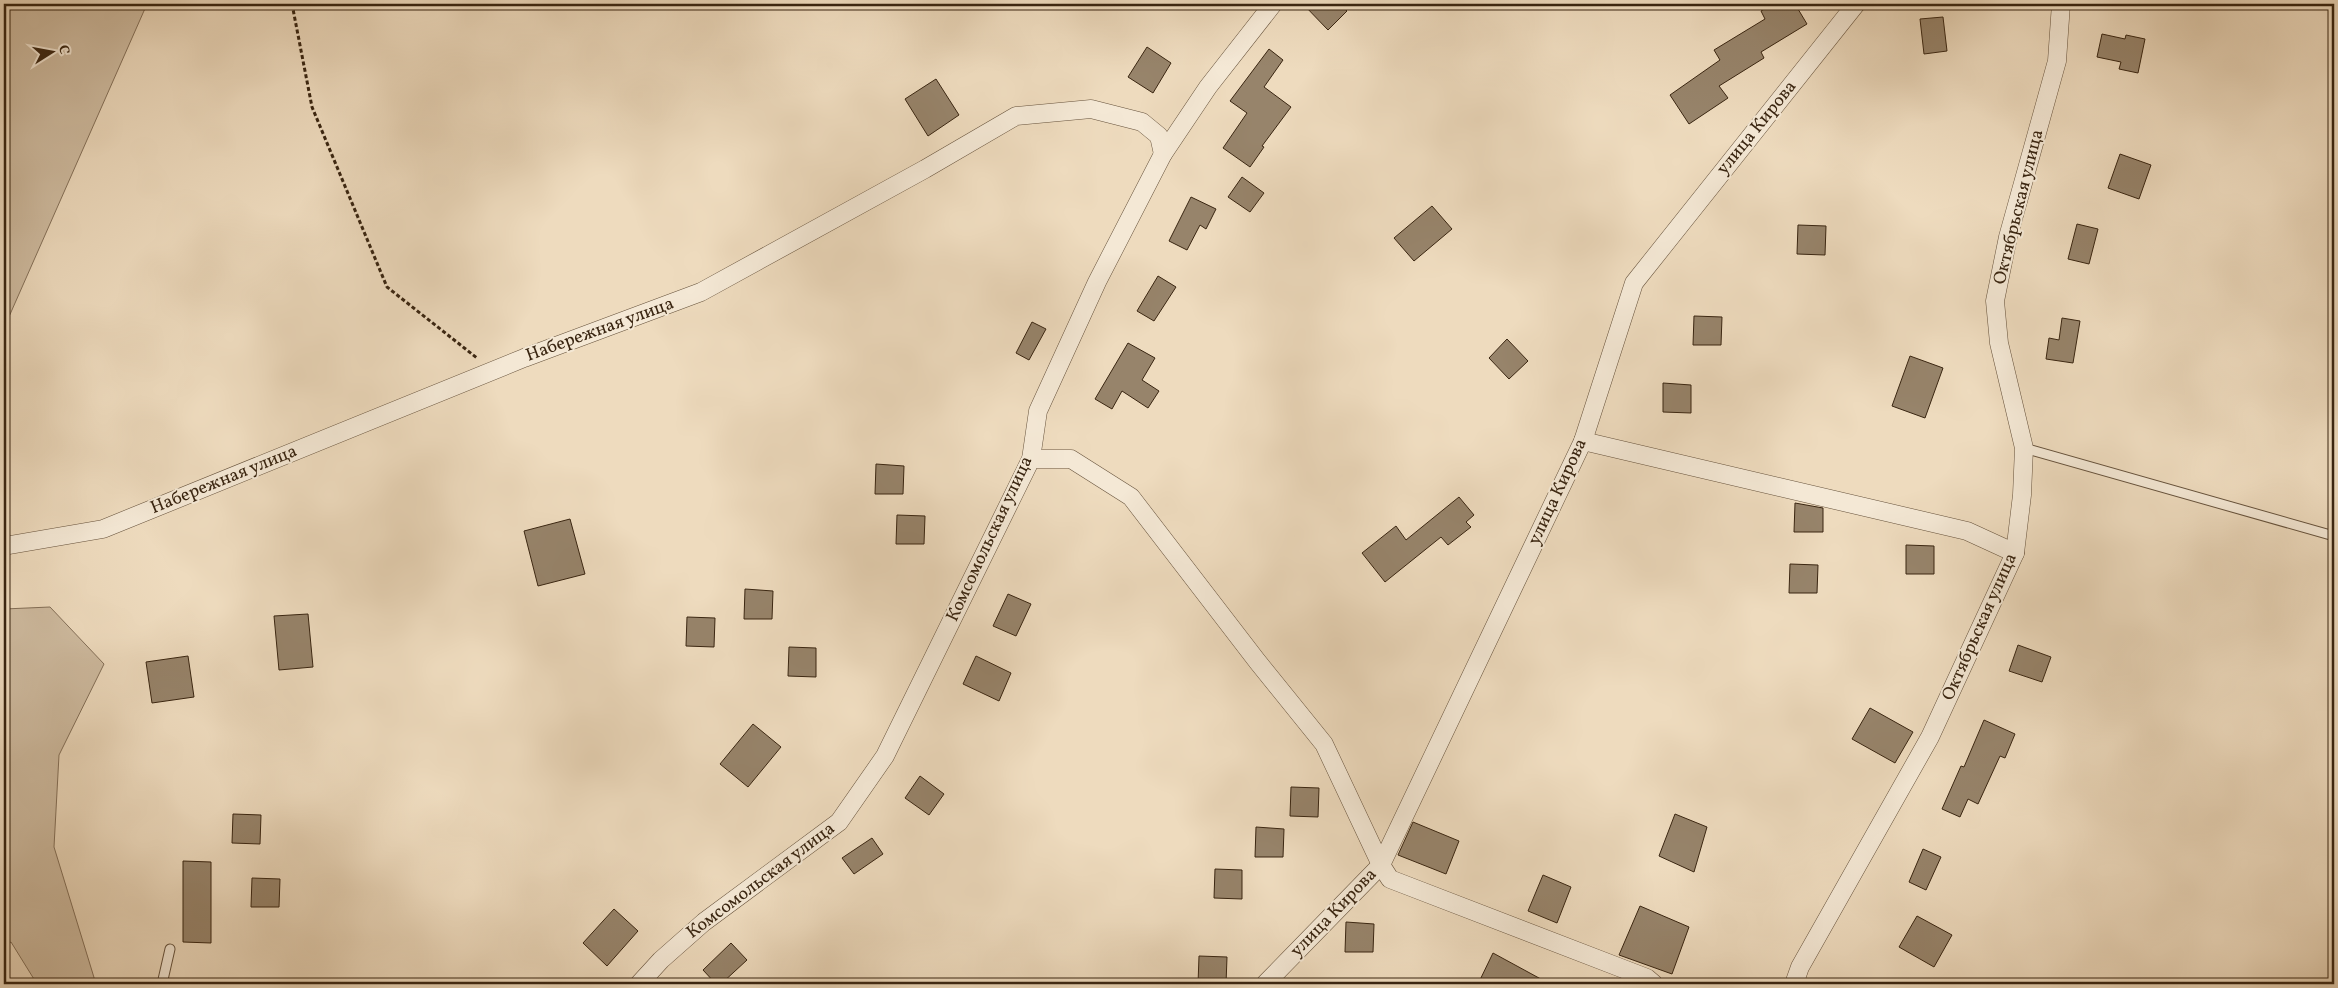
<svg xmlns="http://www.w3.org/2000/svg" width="2338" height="988" viewBox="0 0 2338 988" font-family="Vollkorn,serif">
  <rect width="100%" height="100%" fill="#eedbbe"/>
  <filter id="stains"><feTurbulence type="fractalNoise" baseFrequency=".004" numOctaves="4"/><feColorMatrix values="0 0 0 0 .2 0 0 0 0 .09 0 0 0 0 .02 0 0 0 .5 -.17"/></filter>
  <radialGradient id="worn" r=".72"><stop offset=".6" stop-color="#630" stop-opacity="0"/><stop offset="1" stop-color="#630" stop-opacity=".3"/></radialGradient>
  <g fill="#cfbca1" stroke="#847059">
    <polygon points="4,4 147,4 4,328"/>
    <polygon points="50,607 104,664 59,755 54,847 96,984 37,984 11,942 4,946 4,609"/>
  </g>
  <g fill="#97846b" stroke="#392511">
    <polygon points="1303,4 1339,4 1347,11 1328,30"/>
    <polygon points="1773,4 1795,4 1807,24 1761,52 1764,58 1719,86 1728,98 1689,124 1670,95 1720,60 1714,50 1765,19 1761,11"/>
    <polygon points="1943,17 1947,51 1924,54 1920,19"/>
    <polygon points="2102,34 2125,39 2126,35 2145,39 2138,73 2119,69 2121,62 2097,57"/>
    <polygon points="1147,47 1171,63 1153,93 1128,77"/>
    <polygon points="1269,49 1283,60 1264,87 1291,107 1262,146 1264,147 1250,167 1223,148 1247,113 1230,101"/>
    <polygon points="936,79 959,115 928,136 905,99"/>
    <polygon points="2120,154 2151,165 2139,199 2108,188"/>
    <polygon points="1242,177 1264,193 1250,212 1228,197"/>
    <polygon points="1191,197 1216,209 1206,229 1200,225 1187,250 1169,241"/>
    <polygon points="1432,206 1452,229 1414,261 1394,238"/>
    <polygon points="2077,224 2098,229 2089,264 2068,259"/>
    <polygon points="1798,225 1826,226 1825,255 1797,254"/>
    <polygon points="1158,276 1176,287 1154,321 1137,311"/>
    <polygon points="1694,316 1722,317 1721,345 1693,345"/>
    <polygon points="2062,318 2080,321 2073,363 2046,359 2049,338 2059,340"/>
    <polygon points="1032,322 1046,329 1029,360 1016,353"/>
    <polygon points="1507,339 1528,361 1509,379 1489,358"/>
    <polygon points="1128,343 1155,358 1142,380 1159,391 1148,408 1122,391 1112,409 1095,399"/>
    <polygon points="1910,356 1943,368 1925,418 1892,406"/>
    <polygon points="1663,383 1691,385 1691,413 1663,412"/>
    <polygon points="876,464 904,466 903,494 875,494"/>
    <polygon points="1459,497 1474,515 1466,522 1471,527 1448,545 1441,537 1385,582 1362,553 1396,526 1406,540"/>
    <polygon points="1795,503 1823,508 1823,532 1794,532"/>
    <polygon points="897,515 925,516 924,544 896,544"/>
    <polygon points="570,519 585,574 538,586 524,531"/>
    <polygon points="1906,545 1934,546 1934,574 1906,574"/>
    <polygon points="1790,564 1818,565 1817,593 1789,593"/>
    <polygon points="745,589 773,591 772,619 744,619"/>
    <polygon points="1008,594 1031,604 1016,636 993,626"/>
    <polygon points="308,614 313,667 279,670 274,616"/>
    <polygon points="687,617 715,618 714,647 686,646"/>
    <polygon points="2018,645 2051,657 2042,682 2009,671"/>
    <polygon points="789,647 816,648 816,677 788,676"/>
    <polygon points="188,656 194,697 152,703 146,662"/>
    <polygon points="976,656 1011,673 999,701 963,684"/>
    <polygon points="1870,708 1913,732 1895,763 1852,739"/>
    <polygon points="1984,720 2015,734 2005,758 2000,756 1978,804 1968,799 1960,817 1942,809 1961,766 1964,767"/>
    <polygon points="753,724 781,747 748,787 720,764"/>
    <polygon points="920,776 944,794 929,815 905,798"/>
    <polygon points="1291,787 1319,788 1318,817 1290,816"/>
    <polygon points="233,814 261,815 260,844 232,843"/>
    <polygon points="1675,814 1707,827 1694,872 1659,856"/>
    <polygon points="1413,822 1459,841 1446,874 1398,855"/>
    <polygon points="1256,827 1284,829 1283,857 1255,857"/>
    <polygon points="872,838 883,854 854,874 842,858"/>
    <polygon points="1923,849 1941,857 1926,890 1909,882"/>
    <polygon points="183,861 211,862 211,943 183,942"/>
    <polygon points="1215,869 1242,870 1242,899 1214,898"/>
    <polygon points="1543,875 1571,887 1557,923 1528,911"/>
    <polygon points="252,878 280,879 279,907 251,907"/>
    <polygon points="1640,906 1689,927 1672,974 1619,955"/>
    <polygon points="614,909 638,931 607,966 583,943"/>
    <polygon points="1917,916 1952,935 1934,967 1899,947"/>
    <polygon points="1346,922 1374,924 1373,952 1345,952"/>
    <polygon points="731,943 747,960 721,984 716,984 703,970"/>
    <polygon points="1493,953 1550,984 1478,984"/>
    <polygon points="1199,956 1227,957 1226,984 1198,984"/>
  </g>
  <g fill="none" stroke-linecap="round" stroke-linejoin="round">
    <defs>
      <g id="service">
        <polyline points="2024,448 2334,536"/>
        <polyline points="162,984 170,949"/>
      </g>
      <g id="minor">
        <polyline points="1583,441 1967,531 2015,553"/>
        <polyline points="1031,459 1071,459 1131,497 1257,661 1324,744 1381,865 1390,879 1647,978 1654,984"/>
        <polyline points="4,546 103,529 524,358 701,292 925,169 1016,116 1091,109 1142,122 1159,136 1163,154"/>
        <polyline points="639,984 661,960 704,922 839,822 885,756 1031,459 1038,411 1097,282 1163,154 1208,87 1273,4"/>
        <polyline points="1265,984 1381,865 1583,441 1634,283 1856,4"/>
        <polyline points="1794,984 1800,967 1930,737 2015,553 2022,495 2024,448 1999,343 1995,301 2008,237 2057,61 2061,4"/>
      </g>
    </defs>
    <use href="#service" stroke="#66523c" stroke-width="11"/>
    <use href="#minor" stroke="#66523c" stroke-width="19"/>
    <polyline stroke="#392511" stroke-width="3" stroke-dasharray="4 2.5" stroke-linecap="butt" points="292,4 312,107 387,287 477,358"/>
    <use href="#service" stroke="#f4e8d5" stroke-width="9"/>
    <use href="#minor" stroke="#f4e8d5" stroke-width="18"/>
  </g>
  <g text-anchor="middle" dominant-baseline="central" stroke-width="4" stroke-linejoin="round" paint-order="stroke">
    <g font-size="18" fill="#392511" stroke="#f4e8d5">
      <text transform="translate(1757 128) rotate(-51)">улица Кирова</text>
      <text transform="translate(2019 207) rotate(-76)">Октябрьская улица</text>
      <text transform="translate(600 330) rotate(-20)">Набережная улица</text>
      <text transform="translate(224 480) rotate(-22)">Набережная улица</text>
      <text transform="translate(1558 492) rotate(-65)">улица Кирова</text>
      <text transform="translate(990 539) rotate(-65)">Комсомольская улица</text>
      <text transform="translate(1980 627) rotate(-66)">Октябрьская улица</text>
      <text transform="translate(761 881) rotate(-37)">Комсомольская улица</text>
      <text transform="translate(1334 913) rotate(-46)">улица Кирова</text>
    </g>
  </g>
  <rect width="2338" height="988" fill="none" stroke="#eedbbe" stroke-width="20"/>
  <rect x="5" y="5" width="2328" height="978" fill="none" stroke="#392511" stroke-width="2.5"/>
  <rect x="10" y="10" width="2318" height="968" fill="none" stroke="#392511"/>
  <g transform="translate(52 52) rotate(79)" stroke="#f4e8d5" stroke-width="4" paint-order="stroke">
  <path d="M0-4L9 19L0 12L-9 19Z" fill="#392511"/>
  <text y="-8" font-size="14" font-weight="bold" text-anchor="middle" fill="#392511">С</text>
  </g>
  <rect width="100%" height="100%" filter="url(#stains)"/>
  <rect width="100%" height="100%" fill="url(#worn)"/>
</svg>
